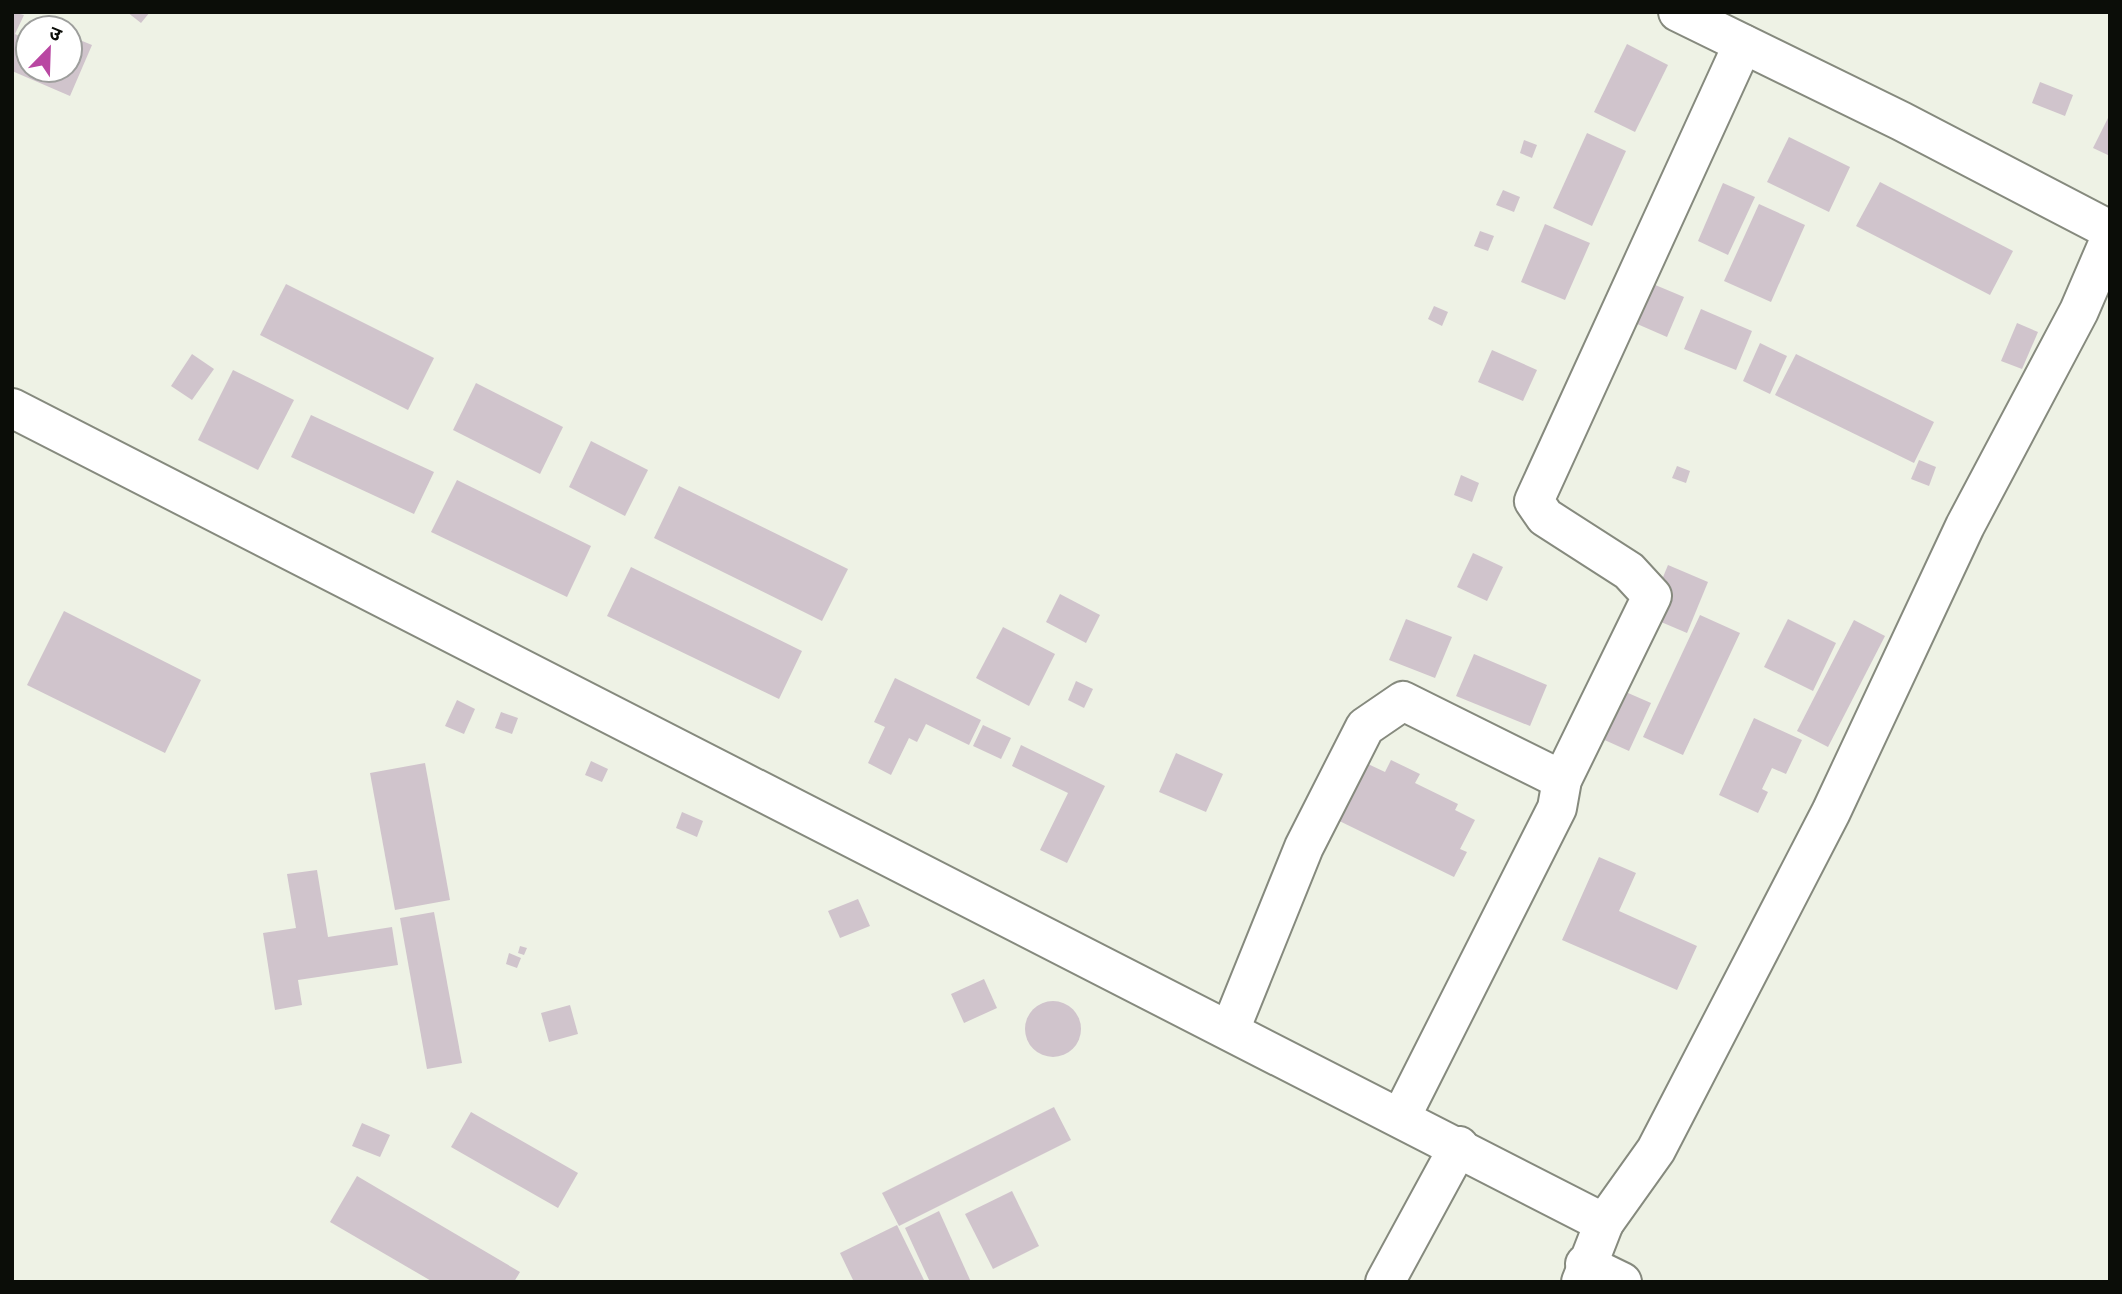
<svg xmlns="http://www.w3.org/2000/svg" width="2122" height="1294" viewBox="0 0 2122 1294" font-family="'IBM Plex Sans','Noto Sans Devanagari',sans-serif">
  <rect width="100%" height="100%" fill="#eef2e5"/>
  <g fill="#d0c4cc">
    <polygon points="12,12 24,15 15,34 28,40 28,70 70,70 70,36 92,45 70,96 12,71"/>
    <polygon points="127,12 150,12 141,23"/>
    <polygon points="1627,44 1668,65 1635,132 1594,112"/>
    <polygon points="2040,82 2073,95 2065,116 2032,103"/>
    <polygon points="2110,114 2110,156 2093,148"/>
    <polygon points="1587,133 1626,151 1592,226 1553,208"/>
    <polygon points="1789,137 1850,167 1829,212 1767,182"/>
    <polygon points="1524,140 1537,145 1532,158 1520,153"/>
    <polygon points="1880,182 2013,251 1990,295 1856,226"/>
    <polygon points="1723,183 1755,197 1728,255 1698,241"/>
    <polygon points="1503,190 1520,197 1514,212 1496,205"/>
    <polygon points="1759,204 1805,225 1771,302 1724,281"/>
    <polygon points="1545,224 1590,243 1565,300 1521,282"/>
    <polygon points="1480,231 1494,236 1488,251 1474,246"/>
    <polygon points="1629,274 1684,297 1667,337 1612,313"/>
    <polygon points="286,284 434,358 408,410 260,335"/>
    <polygon points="1434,306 1448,312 1442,326 1428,319"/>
    <polygon points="1701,309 1752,331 1736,370 1684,349"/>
    <polygon points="2017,323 2038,332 2022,369 2001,361"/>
    <polygon points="1760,343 1787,356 1770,394 1743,381"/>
    <polygon points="1492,350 1537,370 1523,401 1478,382"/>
    <polygon points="192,354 214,369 192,400 171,386"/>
    <polygon points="1796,354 1934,422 1914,463 1775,395"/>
    <polygon points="233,370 294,400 258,470 198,440"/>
    <polygon points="476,383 563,427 540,474 453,430"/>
    <polygon points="311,415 434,472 414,514 291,457"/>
    <polygon points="591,441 648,470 625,516 569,487"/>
    <polygon points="1919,460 1936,467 1929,486 1911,479"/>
    <polygon points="1677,466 1690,471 1686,483 1672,478"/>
    <polygon points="1461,475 1479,483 1472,502 1454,495"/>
    <polygon points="457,480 591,546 567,597 431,532"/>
    <polygon points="679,486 848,569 822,621 654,538"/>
    <polygon points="1473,553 1503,567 1487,601 1457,587"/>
    <polygon points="1668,565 1708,582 1687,633 1647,616"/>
    <polygon points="631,567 802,651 779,699 607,616"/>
    <polygon points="1060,594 1100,615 1086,643 1046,622"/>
    <polygon points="64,611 201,680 165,753 27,685"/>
    <polygon points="1700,615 1740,633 1683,755 1643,737"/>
    <polygon points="1406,619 1452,637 1435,678 1389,660"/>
    <polygon points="1788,619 1836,643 1813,691 1764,667"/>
    <polygon points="1854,620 1885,636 1828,747 1797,731"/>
    <polygon points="1003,627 1055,654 1029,706 976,678"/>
    <polygon points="1474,654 1547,685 1530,726 1456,696"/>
    <polygon points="895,678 981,720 969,745 926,724 917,742 909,738 891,775 868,763 885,727 874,722"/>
    <polygon points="1076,681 1093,689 1084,708 1068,700"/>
    <polygon points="1612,686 1651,703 1629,751 1589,733"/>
    <polygon points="457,700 475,709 464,734 445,726"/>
    <polygon points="501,712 518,718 512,734 495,728"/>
    <polygon points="1754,718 1802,740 1786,774 1772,768 1762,789 1768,792 1758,813 1719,795"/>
    <polygon points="983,725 1011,738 1001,759 973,746"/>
    <polygon points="1021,745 1105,786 1067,863 1040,850 1068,793 1012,766"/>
    <polygon points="1176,753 1223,774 1206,812 1159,792"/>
    <polygon points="1351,756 1385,772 1391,760 1420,774 1415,783 1458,804 1455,810 1475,820 1460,849 1467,852 1454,877 1323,813"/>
    <polygon points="591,761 608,769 602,782 585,775"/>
    <polygon points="425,763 450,900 395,910 370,773"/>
    <polygon points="682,812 703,821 697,837 676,828"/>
    <polygon points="1599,857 1636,873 1619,911 1697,946 1677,990 1562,940"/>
    <polygon points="317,870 328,937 392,927 398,965 298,980 302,1005 275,1010 263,933 296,928 287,874"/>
    <polygon points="858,899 870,926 840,938 828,911"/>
    <polygon points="434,912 462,1063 427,1069 400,918"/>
    <polygon points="520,946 527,948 524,955 518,953"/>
    <polygon points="509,953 521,958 517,968 506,964"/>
    <polygon points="984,979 997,1008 964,1023 951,994"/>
    <circle cx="1053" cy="1029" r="28"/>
    <polygon points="570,1005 578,1034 549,1042 541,1013"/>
    <polygon points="1054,1107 1071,1140 899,1226 882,1193"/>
    <polygon points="471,1112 578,1173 558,1208 451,1147"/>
    <polygon points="362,1123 390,1135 380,1157 352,1146"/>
    <polygon points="357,1176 520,1272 514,1282 433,1282 330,1222"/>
    <polygon points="1012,1191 1039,1246 993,1269 965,1214"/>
    <polygon points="939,1211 971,1282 930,1282 905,1228"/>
    <polygon points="897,1225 925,1282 854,1282 840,1253"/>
  </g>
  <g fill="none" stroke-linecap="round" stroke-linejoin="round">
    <defs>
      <g id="minor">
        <polyline points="1678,12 1901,121 2110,230"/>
        <polyline points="12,408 1604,1223 1581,1282"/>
        <polyline points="1230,1030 1304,847 1365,727 1403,701 1562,780"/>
        <polyline points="1401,1117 1557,808 1562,780 1652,596 1629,571 1545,517 1534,501 1743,44"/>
        <polyline points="1604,1223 1656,1150 1831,812 1965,526 2079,311 2110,239"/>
        <polyline points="1585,1264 1622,1282"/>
        <polyline points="1385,1282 1459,1146"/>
      </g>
    </defs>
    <use href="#minor" stroke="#868a7e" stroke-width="42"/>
    <use href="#minor" stroke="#fff" stroke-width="38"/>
  </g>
  <rect width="2122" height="1294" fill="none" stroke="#0b0d08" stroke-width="28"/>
  <g transform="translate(49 49) rotate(23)"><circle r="33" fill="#ffffff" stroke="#9d9e9c" stroke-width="2"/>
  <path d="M0-5L12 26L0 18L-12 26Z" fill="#b947a2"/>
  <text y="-10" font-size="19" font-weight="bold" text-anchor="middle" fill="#0b0d08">उ</text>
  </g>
</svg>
